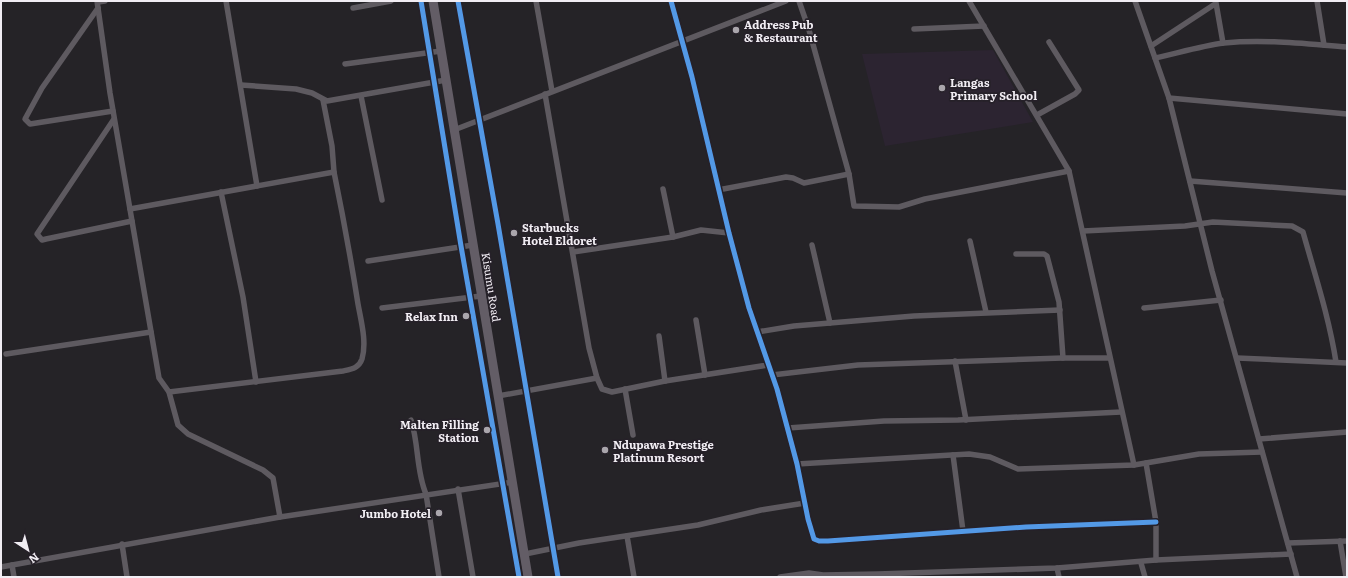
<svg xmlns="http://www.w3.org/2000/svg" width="1348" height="578" viewBox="0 0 1348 578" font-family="Literata,serif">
  <rect width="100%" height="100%" fill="#252327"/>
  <polygon fill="#2c2431" points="993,50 1033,122 885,146 862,54"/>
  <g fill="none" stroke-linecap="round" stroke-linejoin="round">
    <g stroke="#5e5a60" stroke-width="5.5">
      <polyline points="97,1 110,93 159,378 169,392 178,425 188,434 263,470 273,478 280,517"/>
      <polyline points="226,1 257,186"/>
      <polyline points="536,1 552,91"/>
      <polyline points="671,1 692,77 729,233 749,308 777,389 797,464 808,519 814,539 819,541 828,541 1026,527 1156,522"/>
      <polyline points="799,1 809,30 849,174 854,206 899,207 925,199 1069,171"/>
      <polyline points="969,1 1069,171 1134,465"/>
      <polyline points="1135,1 1169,98 1212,271 1297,577"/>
      <polyline points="1317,1 1324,45"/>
      <polyline points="98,2 105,1"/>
      <polyline points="1216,3 1223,43"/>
      <polyline points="98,8 42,88 25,119 30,124 113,111"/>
      <polyline points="353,8 391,1"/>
      <polyline points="914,29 984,26"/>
      <polyline points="1151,46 1215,4"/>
      <path d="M1155,58C1178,53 1201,46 1224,43C1265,39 1306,44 1347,47"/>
      <polyline points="345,64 441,51"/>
      <polyline points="241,85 296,89 312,93 327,101 446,80"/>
      <polyline points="545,94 589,348 597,378 602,389 612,392 665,381 768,365"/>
      <polyline points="361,96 382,200"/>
      <polyline points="1169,98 1347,114"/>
      <polyline points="1037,115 1075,94 1079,90 1049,42"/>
      <polyline points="114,119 37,234 42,240 46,239 132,221"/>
      <polyline points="454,130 786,1"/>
      <polyline points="1190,181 1347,193"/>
      <polyline points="663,189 673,237"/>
      <polyline points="718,190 786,177 793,178 804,183 849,174"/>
      <polyline points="221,192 243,297 256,382"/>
      <polyline points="130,209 334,172 332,146 323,100"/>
      <path d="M1083,231L1185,226L1213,222L1292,226L1303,232C1315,275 1329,317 1336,362"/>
      <polyline points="970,241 986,312"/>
      <polyline points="812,245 830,323"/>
      <polyline points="573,252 673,237 701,230 729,233"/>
      <polyline points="1016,254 1044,254 1047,256 1059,302 1063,358"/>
      <polyline points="368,261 473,245"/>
      <polyline points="382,308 481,296"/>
      <polyline points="1144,308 1221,300"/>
      <polyline points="696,320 705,375"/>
      <polyline points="757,332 794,326 914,316 1060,310"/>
      <polyline points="659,336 665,381"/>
      <polyline points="6,354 151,332"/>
      <polyline points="1237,358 1347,363"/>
      <polyline points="955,361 966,420"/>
      <polyline points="772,375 858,365 1063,358 1109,358"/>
      <polyline points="625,389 633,435"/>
      <path d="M169,392L343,371C352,369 359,368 362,359C367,342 361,321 358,304C351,260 343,216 334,172"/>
      <polyline points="498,396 597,378"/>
      <path d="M411,420C419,444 416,471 426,494L439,577"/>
      <polyline points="788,428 884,421 958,420 1121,412"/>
      <polyline points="1259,439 1347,432"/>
      <polyline points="953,455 963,531"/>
      <polyline points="1146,463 1156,522 1156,560"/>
      <polyline points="797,464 969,454 990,457 1018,469 1134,465 1199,454 1262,452"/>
      <polyline points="458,489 473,577"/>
      <polyline points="627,536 634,577"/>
      <polyline points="1340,541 1346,577"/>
      <polyline points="1288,543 1347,541"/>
      <polyline points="122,544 127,577"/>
      <polyline points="525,554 579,543 698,525 761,510 805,503"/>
      <polyline points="1141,563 1145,577"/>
      <polyline points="12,565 14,577"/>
      <polyline points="1,567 280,517 513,482"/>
      <polyline points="1057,568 1059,577"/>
      <polyline points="780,577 809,573 823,575 878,574 1057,568 1156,560 1291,554"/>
    </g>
    <polyline stroke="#635d66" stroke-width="9" points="433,1 528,577"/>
    <defs>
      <g id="cycleway">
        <polyline points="421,1 461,246 519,577"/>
        <polyline points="458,1 498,224 558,577"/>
        <polyline points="671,1 692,77 729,233 749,308 777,389 797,464 808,519 814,539 819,541 828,541 1026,527 1156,522"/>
      </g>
    </defs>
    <use href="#cycleway" stroke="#262129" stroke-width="8"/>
    <use href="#cycleway" stroke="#5399e6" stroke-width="5"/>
  </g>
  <g fill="#aaa6ac" stroke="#262129" stroke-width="1.5">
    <circle cx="736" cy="30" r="4"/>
    <circle cx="942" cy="88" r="4"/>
    <circle cx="514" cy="233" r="4"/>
    <circle cx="466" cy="316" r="4"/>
    <circle cx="487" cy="430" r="4"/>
    <circle cx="605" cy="450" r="4"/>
    <circle cx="439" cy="513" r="4"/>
  </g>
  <g text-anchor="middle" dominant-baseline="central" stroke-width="3.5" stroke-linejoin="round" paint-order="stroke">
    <g font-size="11" font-weight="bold" fill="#f1edf3" stroke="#262129" text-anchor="start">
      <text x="744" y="24">Address Pub<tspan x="744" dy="13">&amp; Restaurant</tspan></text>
      <text x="950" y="82">Langas<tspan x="950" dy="13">Primary School</tspan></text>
      <text x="522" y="227">Starbucks<tspan x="522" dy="13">Hotel Eldoret</tspan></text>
      <text x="458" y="316" text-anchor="end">Relax Inn</text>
      <text x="479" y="424" text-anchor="end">Malten Filling<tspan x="479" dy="13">Station</tspan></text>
      <text x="613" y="444">Ndupawa Prestige<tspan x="613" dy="13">Platinum Resort</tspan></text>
      <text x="431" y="513" text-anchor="end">Jumbo Hotel</text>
    </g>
    <g font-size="11" fill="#f1edf3" stroke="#262129">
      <text transform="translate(492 287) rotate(81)">Kisumu Road</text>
    </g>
  </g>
  <rect width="1348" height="578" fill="none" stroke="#f1edf3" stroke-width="4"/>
  <g transform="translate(28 550) rotate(144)" stroke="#262129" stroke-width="3" paint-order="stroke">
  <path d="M0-3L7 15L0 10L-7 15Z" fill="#f1edf3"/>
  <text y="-6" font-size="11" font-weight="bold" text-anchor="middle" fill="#f1edf3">N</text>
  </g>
</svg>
